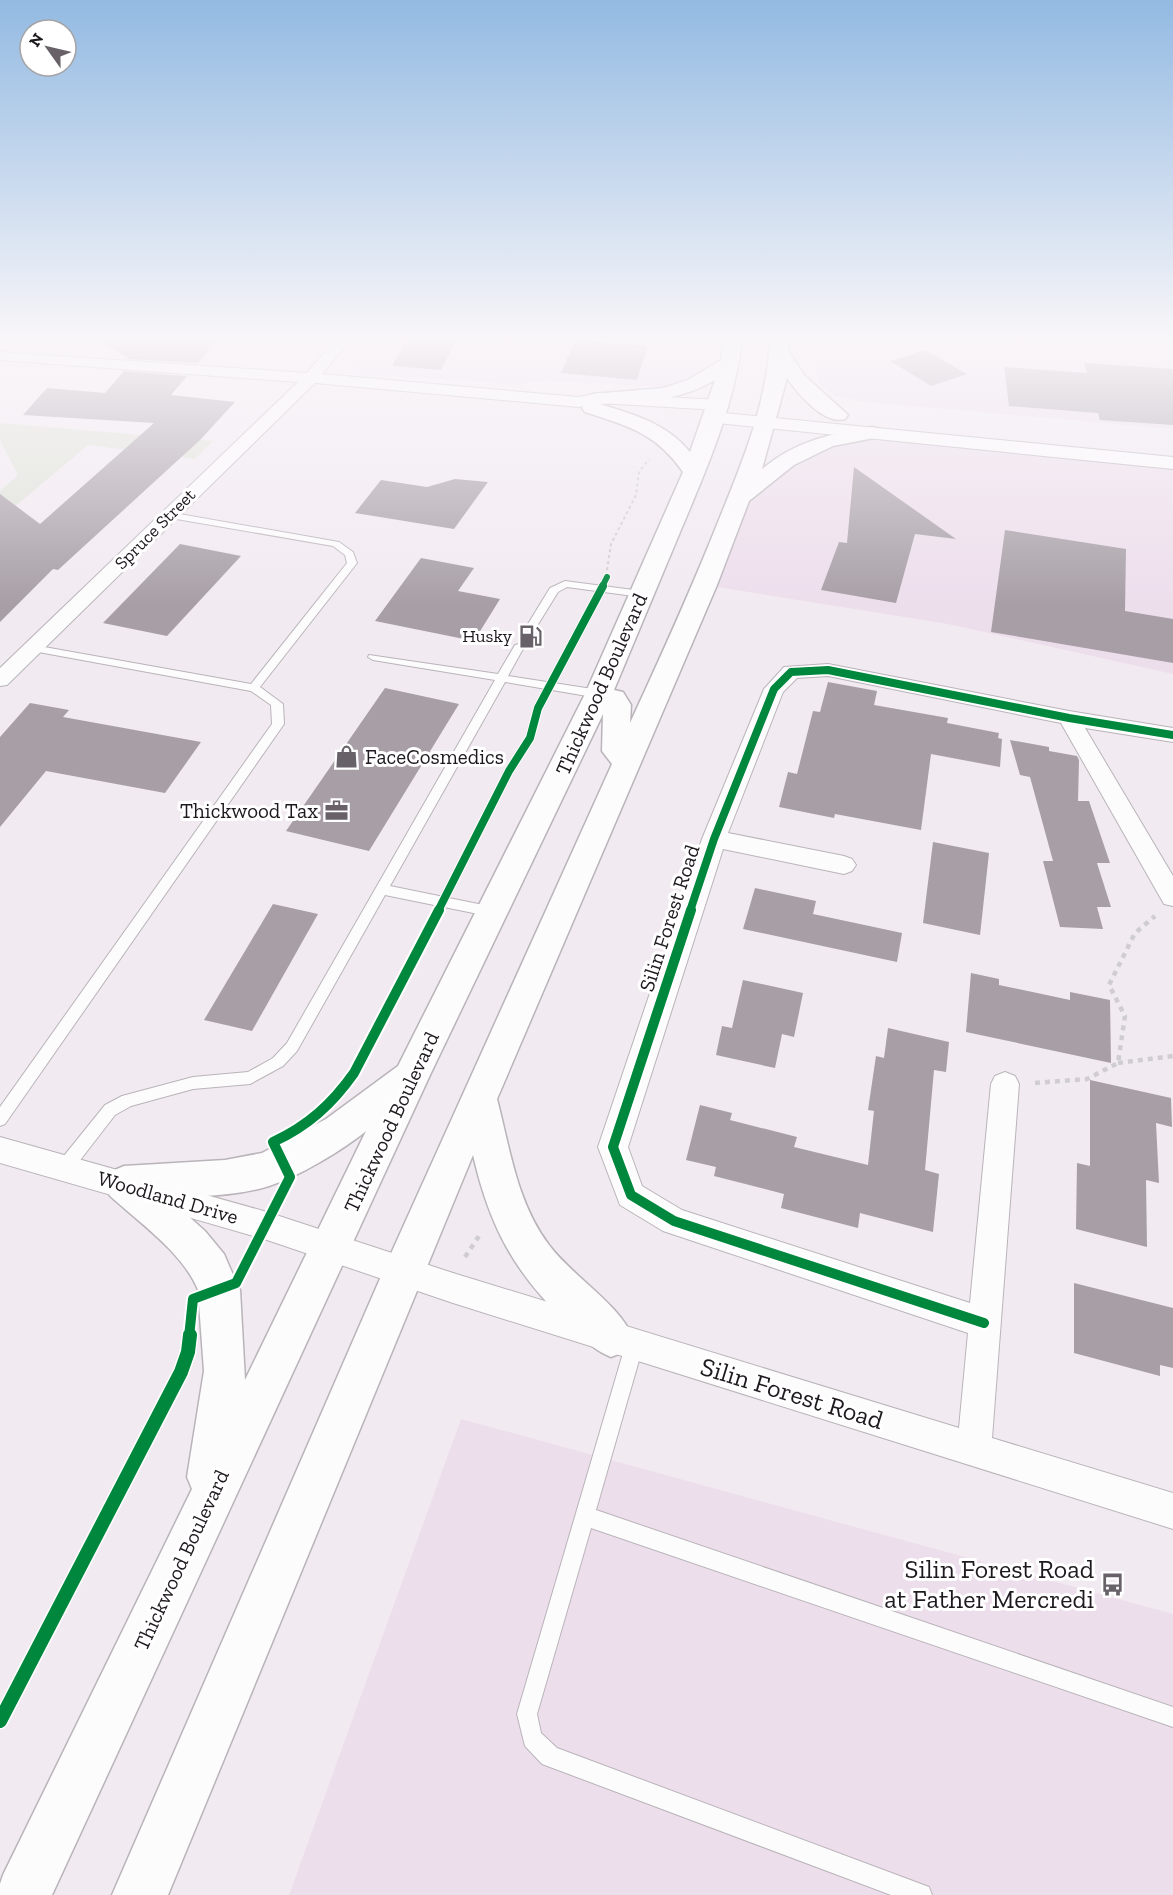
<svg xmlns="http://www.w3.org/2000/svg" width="1173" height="1895" viewBox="0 0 1173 1895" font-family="'Zilla Slab',serif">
  <rect width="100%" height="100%" fill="#f2eaf1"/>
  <g fill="#eddeec">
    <polygon points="370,339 706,339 702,372 686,383 663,387 548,381 513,384 356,374 348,364"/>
    <polygon points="817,339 1109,339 1173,345 1173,429 866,402 835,396 817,382"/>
    <polygon points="872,433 1173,463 1173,674 948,624 705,585 739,499 786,460"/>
    <polygon points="461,1419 1173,1614 1173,1895 289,1895"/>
  </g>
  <polygon fill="#dee1d7" points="0,423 213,441 195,459 88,445 0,519 0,491 18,475 0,440"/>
  <g fill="#a79ea6">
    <polygon points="97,339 218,339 198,363 129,359"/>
    <polygon points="407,339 457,339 441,370 392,366"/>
    <polygon points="575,340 648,346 637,380 561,373"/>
    <polygon points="925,350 967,374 931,386 890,361"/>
    <polygon points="1084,363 1173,369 1173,425 1100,420 1098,413 1009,406 1004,367 1087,373"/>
    <polygon points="124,371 187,376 171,395 235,402 200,440 58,570 53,569 0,622 0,494 40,524 154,423 23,415 47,388 105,393"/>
    <polygon points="854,467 956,539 915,534 896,603 821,590 839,542 847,543"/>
    <polygon points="455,479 488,482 454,529 355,513 381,480 427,487"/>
    <polygon points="1005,530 1126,549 1125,611 1173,619 1173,663 991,632"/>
    <polygon points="180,544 241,556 167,636 103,623"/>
    <polygon points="421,558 474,568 458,591 500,599 474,641 375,621"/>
    <polygon points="828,682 877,691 874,705 948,718 947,723 999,733 998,738 1002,739 1000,767 931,754 921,830 835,814 834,818 779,807 788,772 797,774 813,711 820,712"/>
    <polygon points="385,688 459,704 369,851 286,831"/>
    <polygon points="30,703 69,710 63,717 201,742 165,793 46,771 0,827 0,737"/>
    <polygon points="1010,740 1049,747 1049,751 1077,756 1079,760 1078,801 1089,801 1110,863 1097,863 1111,907 1097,907 1103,929 1060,927 1043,861 1053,861 1030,777 1020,775"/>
    <polygon points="933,842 989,853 980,935 923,923"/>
    <polygon points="755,888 816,901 813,914 902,933 897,962 743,929"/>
    <polygon points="273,904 318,914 252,1031 204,1020"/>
    <polygon points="971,973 999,979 999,985 1070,1000 1070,992 1110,1000 1111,1063 966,1032"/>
    <polygon points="743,980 803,993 794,1037 782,1034 775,1068 716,1055 722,1026 732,1028"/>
    <polygon points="888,1028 949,1042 946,1072 934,1070 925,1170 939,1174 933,1232 860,1213 858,1228 781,1208 784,1194 714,1176 716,1167 686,1160 700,1105 732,1113 730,1120 797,1137 794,1147 868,1165 874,1111 868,1110 876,1056 884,1058"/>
    <polygon points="1090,1080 1171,1098 1172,1127 1156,1123 1159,1183 1146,1180 1147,1247 1076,1229 1077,1163 1090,1166"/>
    <polygon points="1074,1283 1173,1308 1173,1368 1160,1365 1160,1376 1074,1353"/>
  </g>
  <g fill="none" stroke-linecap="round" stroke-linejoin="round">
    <defs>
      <g id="service">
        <polygon points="168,512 339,542 353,552 357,563 260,687 283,704 284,724 5,1124 0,1126 0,1107 272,724 271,705 251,691 33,651 28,648 33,645 251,684 347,563 345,555 333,546 165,517 163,515"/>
        <polygon points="565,581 641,591 646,594 641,597 567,587 558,592 537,626 529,626 528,624 550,588"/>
        <polygon points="519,644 524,647 508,676 599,690 605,694 599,698 505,682 390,886 493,907 500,912 498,916 493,917 385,895 297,1051 283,1066 250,1084 193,1089 131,1106 115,1115 71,1172 65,1174 59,1172 57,1167 59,1162 105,1105 122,1096 193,1077 248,1072 273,1058 287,1043 495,680 373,660 368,657 369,655 498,674 515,645"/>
        <polygon points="635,1334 641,1337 644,1343 596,1510 1173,1707 1173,1727 591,1528 537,1714 541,1733 557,1748 921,1884 929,1887 932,1895 891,1895 542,1764 525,1746 517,1714 626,1343 629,1337"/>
      </g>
      <g id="minor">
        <polygon points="336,339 351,339 322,374 579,397 599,393 718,400 726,405 718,410 599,403 579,407 315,383 7,685 0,686 0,668 298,382 0,360 0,352 307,373"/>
        <polygon points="828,664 1069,711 1173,728 1173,742 1085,728 1173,876 1173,906 1164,904 1061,723 828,676 797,678 783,692 728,833 844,856 852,859 856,865 852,871 844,874 723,849 628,1147 642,1186 682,1210 970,1303 991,1084 995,1076 1005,1072 1015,1076 1019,1084 992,1438 1173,1493 1173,1529 453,1303 267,1240 0,1163 0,1137 267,1212 453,1273 959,1428 968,1333 663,1231 620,1205 598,1147 702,839 764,689 784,667"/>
      </g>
      <polygon id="tertiary" points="714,412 1173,457 1173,469 707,422 704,418 707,414"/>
      <path id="secondary" d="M724,339H742C735,403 708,466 683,525C660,580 637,635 614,690L623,692L631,705L630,723C661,656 691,590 718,522C742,463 767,404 770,339H788V350L804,375L848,415L845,419C824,425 798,394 787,378L762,469C796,441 829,434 872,427L879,429L882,433L879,437L833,446L794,465L749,501L717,585L497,1099C510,1149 517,1203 549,1245C572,1276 618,1303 632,1336L626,1351L611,1357C593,1350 582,1337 568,1324C514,1272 490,1228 473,1155L168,1895H112L389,1258L612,764L602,751L603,714L430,1075L52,1895H0V1884L3,1875L192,1489L187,1477L204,1371L198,1290C184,1254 139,1222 110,1196L105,1184L110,1172L124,1166L225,1160L262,1153L326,1119L398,1066L585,694L683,472C656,433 628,426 585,412L582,408L585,404L592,402L589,398L592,394L663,388L688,380L721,360ZM715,380L690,452C666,423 635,415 600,404C641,401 679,402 715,380ZM366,1131L245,1380L240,1290L230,1268L224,1254L205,1231L168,1198C202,1196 237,1196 269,1186C298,1177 343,1150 366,1131Z"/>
    </defs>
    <use href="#service" stroke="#b9b4b9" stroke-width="2"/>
    <use href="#minor" stroke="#b9b4b9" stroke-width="2"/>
    <use href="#tertiary" stroke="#b9b4b9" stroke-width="2"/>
    <use href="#secondary" stroke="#b9b4b9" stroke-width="3"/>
    <polyline stroke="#d0cdd0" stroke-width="2" stroke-dasharray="3 3" stroke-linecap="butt" points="607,570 611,544 636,495 639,472 649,459"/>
    <g stroke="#d0cdd0" stroke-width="4.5" stroke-dasharray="5 5" stroke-linecap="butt">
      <polyline points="1118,1063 1173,1056"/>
      <polyline points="1035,1083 1087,1079 1118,1063 1125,1016 1109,985 1135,933 1155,916"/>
      <polyline points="465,1257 481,1233"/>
    </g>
    <use href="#service" fill="#fdfcfd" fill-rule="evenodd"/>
    <use href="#minor" fill="#fdfcfd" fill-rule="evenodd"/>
    <use href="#tertiary" fill="#fdfcfd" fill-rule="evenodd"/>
    <use href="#secondary" fill="#fdfcfd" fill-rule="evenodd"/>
    <defs>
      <polyline id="cycleway-far3" points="602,587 607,577"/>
      <g id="cycleway-far2">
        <polyline points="438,911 509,771 530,738 538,708 603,586"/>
        <polyline points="690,911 714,839 774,689 791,672 828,670 1069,718 1173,735"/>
      </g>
      <g id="cycleway-far1">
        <polyline points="691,910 613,1147 631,1195 674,1221 984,1323"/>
        <path d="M189,1337L193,1299L236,1283L290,1177L273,1142C308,1126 332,1104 354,1073L439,910"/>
      </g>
      <polyline id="cycleway" points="0,1721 181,1372 188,1352 190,1335"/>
    </defs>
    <use href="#cycleway-far3" stroke="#fff" stroke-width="8"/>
    <use href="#cycleway-far2" stroke="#fff" stroke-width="10"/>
    <use href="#cycleway-far1" stroke="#fff" stroke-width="14"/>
    <use href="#cycleway" stroke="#fff" stroke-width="17"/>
    <use href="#cycleway-far3" stroke="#00873e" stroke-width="6"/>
    <use href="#cycleway-far2" stroke="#00873e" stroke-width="8"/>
    <use href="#cycleway-far1" stroke="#00873e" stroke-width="10"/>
    <use href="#cycleway" stroke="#00873e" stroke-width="14"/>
  </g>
  <linearGradient id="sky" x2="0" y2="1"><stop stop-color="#93bae2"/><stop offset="0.56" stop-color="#f9f6f9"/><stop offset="1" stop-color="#f9f6f9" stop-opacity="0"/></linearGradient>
  <rect width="1173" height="605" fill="url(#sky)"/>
  <defs>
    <symbol id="fuel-bare" viewBox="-9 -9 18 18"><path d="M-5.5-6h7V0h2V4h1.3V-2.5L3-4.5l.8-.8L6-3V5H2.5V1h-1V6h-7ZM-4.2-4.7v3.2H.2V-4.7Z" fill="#686268" stroke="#fff" stroke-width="2.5" paint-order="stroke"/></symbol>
    <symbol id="shop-bare" viewBox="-9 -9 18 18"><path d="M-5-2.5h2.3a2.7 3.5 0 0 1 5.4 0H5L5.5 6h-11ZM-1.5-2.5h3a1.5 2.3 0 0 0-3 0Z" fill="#686268" stroke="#fff" stroke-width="2.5" paint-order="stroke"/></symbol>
    <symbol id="office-bare" viewBox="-9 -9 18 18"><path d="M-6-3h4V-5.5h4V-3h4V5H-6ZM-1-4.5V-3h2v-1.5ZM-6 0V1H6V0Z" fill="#686268" stroke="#fff" stroke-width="2.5" paint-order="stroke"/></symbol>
    <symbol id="bus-bare" viewBox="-9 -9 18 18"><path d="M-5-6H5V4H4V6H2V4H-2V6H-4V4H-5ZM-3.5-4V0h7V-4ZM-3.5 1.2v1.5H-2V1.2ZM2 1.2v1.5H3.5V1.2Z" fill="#686268" stroke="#fff" stroke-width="2.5" paint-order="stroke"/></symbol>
  </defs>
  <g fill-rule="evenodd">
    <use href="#fuel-bare" x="514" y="620" width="33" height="33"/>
    <use href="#shop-bare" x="330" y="740" width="33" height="33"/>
    <use href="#office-bare" x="320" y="794" width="33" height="33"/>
    <use href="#bus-bare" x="1096" y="1568" width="33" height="33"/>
  </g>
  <g text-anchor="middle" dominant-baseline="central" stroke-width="6" stroke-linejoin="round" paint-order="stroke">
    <g font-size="18" fill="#1e191e" stroke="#fff">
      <text transform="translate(155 529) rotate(-45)">Spruce Street</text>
    </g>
    <g font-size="18" fill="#1e191e" stroke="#fff" text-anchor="end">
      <text x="512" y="636">Husky</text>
    </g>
    <g font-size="21" fill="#1e191e" stroke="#fff">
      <text transform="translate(601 684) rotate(-66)">Thickwood Boulevard</text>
      <text transform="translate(669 918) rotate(-72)">Silin Forest Road</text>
      <text transform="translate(391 1122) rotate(-65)">Thickwood Boulevard</text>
      <text transform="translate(168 1197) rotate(16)">Woodland Drive</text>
      <text transform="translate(181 1560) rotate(-65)">Thickwood Boulevard</text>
    </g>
    <g font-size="21" fill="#1e191e" stroke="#fff" text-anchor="start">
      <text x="365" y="756">FaceCosmedics</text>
      <text x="318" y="810" text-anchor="end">Thickwood Tax</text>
    </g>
    <g font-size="26" fill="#1e191e" stroke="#fff">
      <text transform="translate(792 1393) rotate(17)">Silin Forest Road</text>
    </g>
    <g font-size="26" fill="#1e191e" stroke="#fff" text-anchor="end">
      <text x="1094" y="1569">Silin Forest Road<tspan x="1094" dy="30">at Father Mercredi</tspan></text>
    </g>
  </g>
  <g transform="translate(48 48) rotate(304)"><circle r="28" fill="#ffffff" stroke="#a5a3a5" stroke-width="1.5"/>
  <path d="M0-4.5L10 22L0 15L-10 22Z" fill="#686268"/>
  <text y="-9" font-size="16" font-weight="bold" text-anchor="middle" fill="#1e191e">N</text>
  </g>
</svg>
